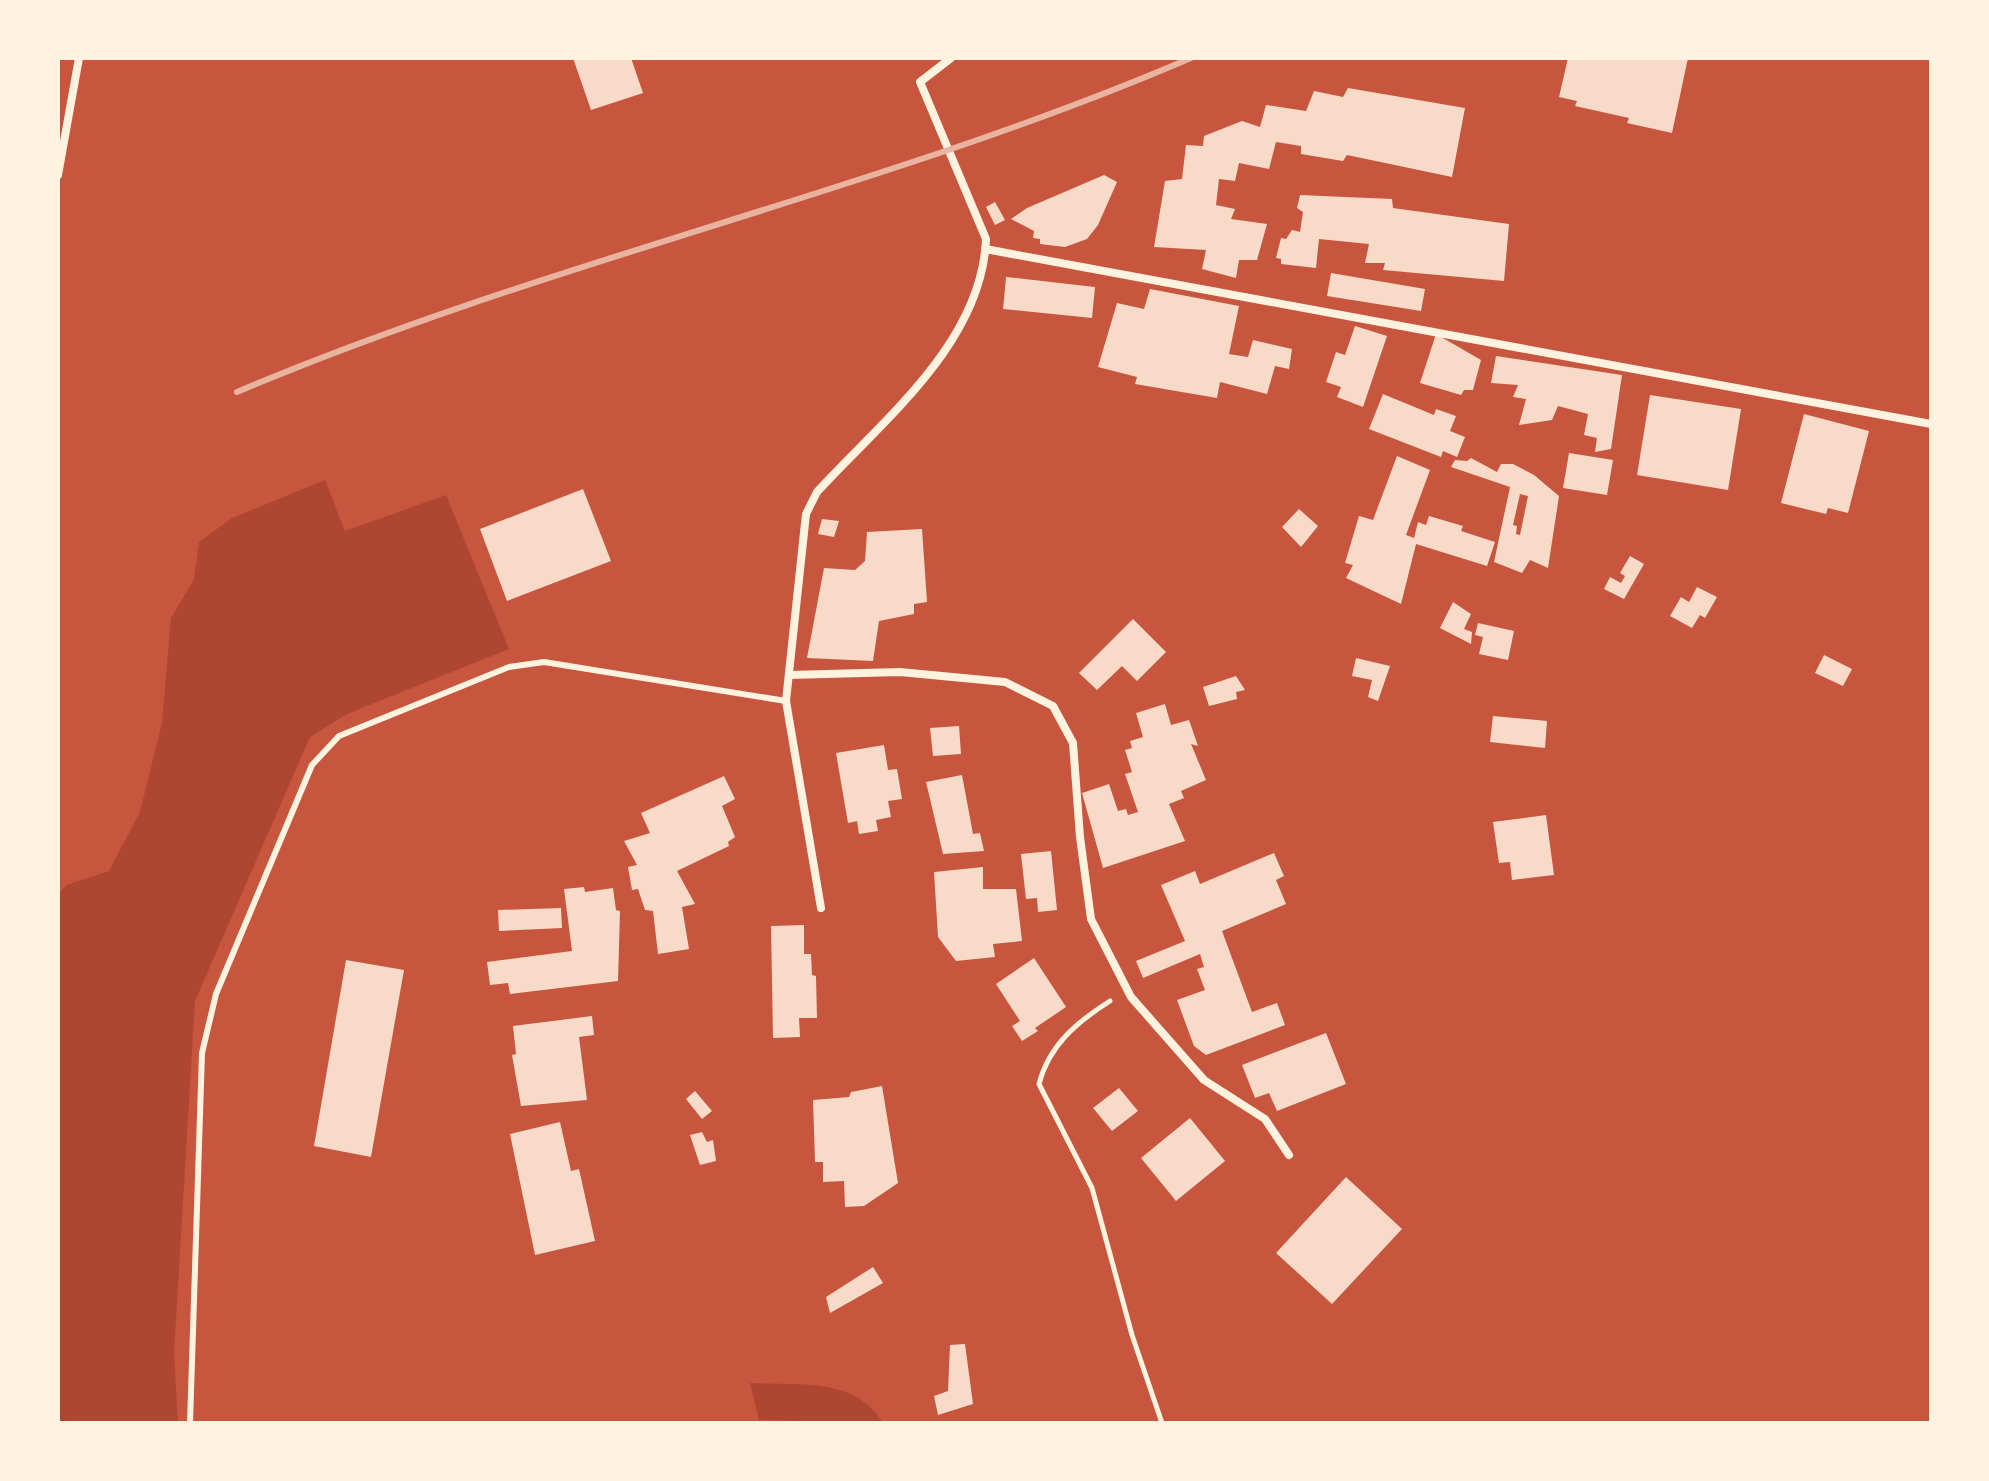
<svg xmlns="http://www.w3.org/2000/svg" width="1989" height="1481" viewBox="0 0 1989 1481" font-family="Barlow,sans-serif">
  <rect width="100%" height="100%" fill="#c8553d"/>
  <g fill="#ae4732">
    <polygon points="325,480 345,531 446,495 509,649 347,714 310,737 195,1001 174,1353 178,1423 58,1423 58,895 66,885 109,871 140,812 162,723 171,618 194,579 199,542 232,518"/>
    <path d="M750,1383C798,1386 855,1376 883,1423L759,1420Z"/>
  </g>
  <g fill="#f7dbc8" fill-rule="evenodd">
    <polygon points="573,58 631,58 643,93 591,110"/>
    <polygon points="1568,58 1688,58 1672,133 1627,123 1629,118 1575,106 1577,101 1559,97"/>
    <polygon points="1348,88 1465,108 1452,177 1347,155 1343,161 1301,154 1301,146 1276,142 1269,169 1239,163 1235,181 1219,179 1216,205 1235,209 1231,219 1267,224 1257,260 1239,260 1236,278 1202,269 1206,250 1154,247 1165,181 1182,179 1186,145 1203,146 1204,136 1242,121 1260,127 1266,105 1306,111 1314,91 1343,97"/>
    <polygon points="1104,175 1117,182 1098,225 1087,239 1065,247 1040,244 1040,239 1033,238 1034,231 1011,219 1027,208"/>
    <polygon points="1300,195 1392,199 1393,208 1509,224 1504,281 1383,270 1385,263 1365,263 1369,244 1319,239 1316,268 1281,264 1281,259 1276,258 1281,238 1286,239 1292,230 1300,232 1303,212 1297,208"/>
    <polygon points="995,202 1005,220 995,225 986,207"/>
    <polygon points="1331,273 1425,289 1421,311 1327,296"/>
    <polygon points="1006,277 1095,287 1092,318 1003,309"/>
    <polygon points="1150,289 1239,306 1229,354 1248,357 1253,340 1292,349 1289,369 1275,366 1267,394 1220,382 1217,398 1135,384 1137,377 1098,367 1117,303 1144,309"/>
    <polygon points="1355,326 1387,336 1363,407 1337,397 1341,387 1326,382 1336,352 1345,355"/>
    <polygon points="1436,334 1481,360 1473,390 1464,390 1461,395 1420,383"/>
    <polygon points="1496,356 1622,375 1611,449 1595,452 1597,438 1584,435 1588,414 1558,406 1552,420 1519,425 1526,399 1513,397 1518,385 1491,383"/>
    <polygon points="1383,394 1434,415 1436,409 1456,416 1450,431 1465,437 1457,457 1443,451 1441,457 1369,429"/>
    <polygon points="1650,395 1741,409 1728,490 1637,475"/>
    <polygon points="1804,414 1869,431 1848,513 1828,508 1826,514 1781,503"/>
    <polygon points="1569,453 1613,460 1607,495 1563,488"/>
    <polygon points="1397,456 1430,470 1406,535 1414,538 1418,522 1426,525 1429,516 1463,526 1461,531 1495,542 1487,566 1416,544 1401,604 1346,578 1353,565 1345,563 1359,516 1373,520"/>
    <path d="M1471,458L1497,472L1501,464H1513L1534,475L1559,496L1548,568L1530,560L1522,573L1494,562L1510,487L1451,467L1455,460L1467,461ZM1520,494L1528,496L1520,535L1516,534L1517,526L1513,525Z"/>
    <polygon points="583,489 611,561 507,601 480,529"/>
    <polygon points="1299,509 1318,526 1301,547 1282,527"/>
    <polygon points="822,519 839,521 834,537 818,534"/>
    <polygon points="922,529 927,602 914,604 914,614 879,621 873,661 807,658 824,568 855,570 865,561 867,532"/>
    <polygon points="1630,556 1644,564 1624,599 1604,589 1610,577 1621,583 1625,576 1620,573"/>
    <polygon points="1697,587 1717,597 1705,618 1700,615 1692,628 1670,616 1681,597 1689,602"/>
    <polygon points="1453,602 1471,614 1464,629 1472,632 1471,644 1440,628"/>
    <polygon points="1133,619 1166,652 1137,681 1122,666 1097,690 1079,673"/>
    <polygon points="1478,623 1514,631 1508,660 1479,654 1483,637 1475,635"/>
    <polygon points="1824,655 1852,669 1843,686 1815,673"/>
    <polygon points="1356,658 1390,666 1378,701 1368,697 1372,680 1352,676"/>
    <polygon points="1236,676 1245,690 1236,692 1237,699 1209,706 1203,687"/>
    <polygon points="1165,704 1171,725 1189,720 1198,746 1191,744 1206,780 1181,791 1184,798 1169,804 1185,841 1103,868 1082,793 1109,784 1118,811 1126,809 1128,815 1138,812 1125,774 1132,772 1125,750 1132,748 1130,741 1143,737 1136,713"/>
    <polygon points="1493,716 1547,721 1545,748 1490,742"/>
    <polygon points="959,726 961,754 933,756 930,728"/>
    <polygon points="884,745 888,770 897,769 902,799 888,801 891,817 876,820 878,831 859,834 857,821 848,823 836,753"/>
    <polygon points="962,775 973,834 980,833 984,851 943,854 926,782"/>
    <polygon points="724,776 735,799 722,806 735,837 728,842 729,846 677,871 695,904 682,907 689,949 658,954 653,911 645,910 638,889 632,890 628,867 637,865 624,841 650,833 641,813"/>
    <polygon points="1546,815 1554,875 1512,880 1510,862 1499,863 1493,822"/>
    <polygon points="1051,851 1057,910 1038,912 1037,898 1026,899 1021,854"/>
    <polygon points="1274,853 1284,876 1276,880 1286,904 1222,931 1252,1012 1277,1003 1285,1025 1206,1055 1194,1046 1177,1000 1205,990 1197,969 1204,967 1200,954 1143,978 1136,961 1185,941 1161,885 1195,871 1200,884"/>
    <polygon points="983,867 983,889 1016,889 1022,941 993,944 995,957 956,961 938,937 934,872"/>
    <polygon points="584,887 585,892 613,888 616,910 620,911 618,981 510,994 508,983 490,985 487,962 572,951 564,889"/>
    <polygon points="561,908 562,928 499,931 498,910"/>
    <polygon points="804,925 804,954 811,954 812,975 816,976 817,1018 799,1018 800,1037 773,1038 771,926"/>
    <polygon points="1034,958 1066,1007 1035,1028 1038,1031 1022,1041 1012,1026 1020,1021 996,984"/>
    <polygon points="346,960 404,970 371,1157 314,1146"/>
    <polygon points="592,1016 594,1035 579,1037 587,1100 521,1106 512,1055 516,1054 513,1026"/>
    <polygon points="1326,1033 1346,1084 1277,1111 1269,1093 1255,1098 1242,1065"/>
    <polygon points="882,1086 898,1183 864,1206 845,1207 844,1181 823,1182 823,1162 815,1162 813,1100 849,1097 851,1092"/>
    <polygon points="1119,1088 1138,1111 1112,1131 1093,1108"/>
    <polygon points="695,1091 712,1111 702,1119 686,1099"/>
    <polygon points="1190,1118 1225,1161 1176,1201 1141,1158"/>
    <polygon points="560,1122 571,1171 579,1169 595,1241 535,1255 510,1134"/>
    <polygon points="702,1132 707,1142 713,1140 716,1161 700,1165 690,1135"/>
    <polygon points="1346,1177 1402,1229 1332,1304 1276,1253"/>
    <polygon points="873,1267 883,1283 830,1313 826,1297"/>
    <polygon points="965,1344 973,1404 938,1415 934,1396 948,1391 950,1345"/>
  </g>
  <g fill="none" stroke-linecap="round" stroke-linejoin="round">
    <path stroke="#fff3e0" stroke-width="5" d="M1110,1001C1077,1022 1049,1045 1039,1084L1092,1188L1132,1335L1162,1423"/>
    <polyline stroke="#fff3e0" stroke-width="6" points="190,1423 202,1053 216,994 312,765 339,736 509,667 544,662 786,701"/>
    <g stroke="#fff3e0" stroke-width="8">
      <polyline points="58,175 79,58"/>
      <polyline points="985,249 1931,424"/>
      <polyline points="789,675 900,672 1005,682 1053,706 1073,743 1080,837 1091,919 1131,997 1204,1080 1265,1119 1289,1155"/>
      <path d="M821,908L786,701L806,514L817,492C883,420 982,343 986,239L920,82L951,58"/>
    </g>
    <path stroke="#e9b49f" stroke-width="6" d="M237,392C548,260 881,191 1191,58"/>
  </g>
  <rect width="1989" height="1481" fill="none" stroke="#fff3e0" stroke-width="120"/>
</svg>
